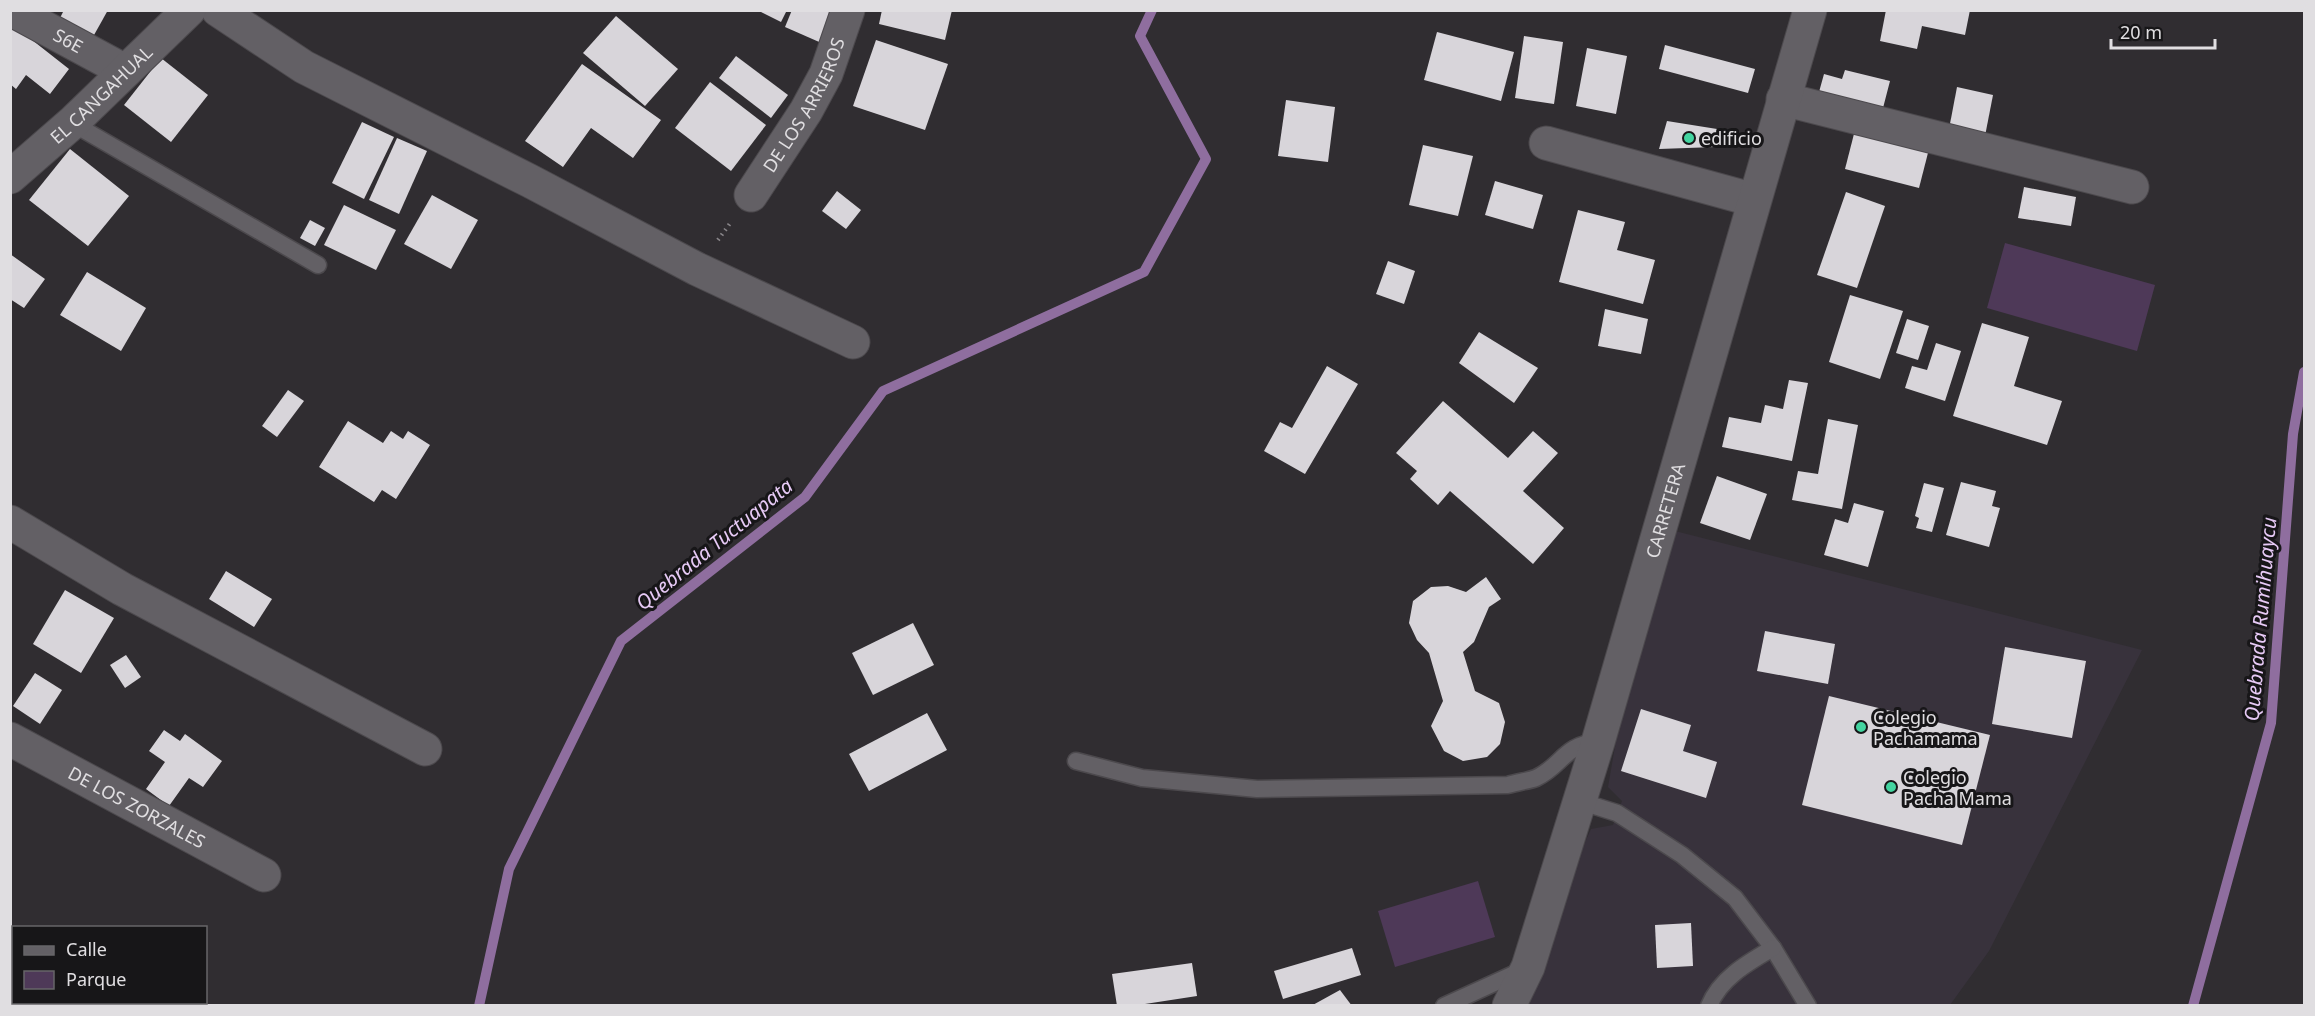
<svg xmlns="http://www.w3.org/2000/svg" width="2315" height="1016" viewBox="0 0 2315 1016" font-family="'Noto Sans',sans-serif">
  <rect width="100%" height="100%" fill="#302d31"/>
  <polygon fill="#38323c" points="1675,531 2142,650 1989,951 1950,1005 1510,1006 1591,829 1613,825 1622,801 1608,787 1626,683"/>
  <g fill="#4e3958">
    <polygon points="2005,243 2155,285 2137,351 1987,308"/>
    <polygon points="1478,881 1495,937 1395,967 1378,911"/>
  </g>
  <g fill="none" stroke-linecap="round" stroke-linejoin="round">
    <g stroke="#8f6e9f" stroke-width="10">
      <polyline points="479,1006 509,869 621,641 805,497 883,391 1144,272 1206,159 1140,36 1152,10"/>
      <polyline points="2193,1006 2271,723 2293,434 2304,372"/>
    </g>
  </g>
  <g fill="#d8d5da">
    <polygon points="64,10 108,10 89,44 56,26"/>
    <polygon points="757,10 787,10 781,22"/>
    <polygon points="792,10 841,10 826,45 785,27"/>
    <polygon points="882,10 952,10 945,40 879,24"/>
    <polygon points="1886,10 1970,10 1965,35 1922,26 1917,49 1880,41"/>
    <polygon points="616,16 678,69 645,106 583,53"/>
    <polygon points="13,25 69,69 50,94 26,75 16,89 10,84 10,27"/>
    <polygon points="1437,32 1514,52 1501,101 1424,80"/>
    <polygon points="1524,36 1563,42 1554,104 1515,98"/>
    <polygon points="876,40 948,64 925,130 853,106"/>
    <polygon points="1665,45 1755,69 1748,93 1659,69"/>
    <polygon points="1587,48 1627,56 1616,114 1576,106"/>
    <polygon points="736,56 788,95 771,118 719,78"/>
    <polygon points="161,58 208,95 171,142 124,105"/>
    <polygon points="582,64 661,120 633,158 591,128 563,167 525,141"/>
    <polygon points="1845,70 1890,81 1883,108 1819,92 1824,74 1842,79"/>
    <polygon points="710,82 766,125 731,171 675,128"/>
    <polygon points="1957,87 1993,95 1985,136 1949,129"/>
    <polygon points="1286,100 1335,107 1328,162 1278,156"/>
    <polygon points="1667,121 1717,129 1715,147 1659,149"/>
    <polygon points="362,122 394,137 364,199 332,183"/>
    <polygon points="1855,130 1929,149 1919,188 1845,169"/>
    <polygon points="397,138 427,151 399,214 369,200"/>
    <polygon points="1423,145 1473,156 1458,216 1409,205"/>
    <polygon points="70,149 129,196 88,246 29,200"/>
    <polygon points="1495,181 1543,195 1533,229 1485,215"/>
    <polygon points="2024,187 2076,197 2071,226 2018,218"/>
    <polygon points="837,191 861,210 846,229 822,211"/>
    <polygon points="1846,192 1885,206 1857,288 1817,275"/>
    <polygon points="432,195 478,220 451,269 404,244"/>
    <polygon points="344,205 396,230 376,270 324,245"/>
    <polygon points="1578,210 1625,222 1617,250 1655,260 1643,304 1559,282"/>
    <polygon points="310,220 325,228 315,246 300,238"/>
    <polygon points="10,254 45,279 24,308 10,299"/>
    <polygon points="1388,261 1415,271 1404,304 1376,294"/>
    <polygon points="87,272 146,308 121,351 60,315"/>
    <polygon points="1850,295 1903,311 1880,379 1829,362"/>
    <polygon points="1605,309 1648,319 1641,354 1598,346"/>
    <polygon points="1907,319 1929,326 1918,360 1896,353"/>
    <polygon points="1982,323 2029,337 2014,386 2062,401 2047,445 1953,416"/>
    <polygon points="1479,332 1538,368 1514,403 1459,363"/>
    <polygon points="1936,343 1961,351 1945,401 1905,388 1912,366 1927,370"/>
    <polygon points="1327,366 1358,384 1305,474 1264,451 1280,422 1292,428"/>
    <polygon points="1789,380 1808,383 1792,461 1722,447 1729,417 1761,423 1765,405 1783,409"/>
    <polygon points="288,390 304,401 277,437 262,426"/>
    <polygon points="1443,401 1508,458 1533,431 1558,453 1523,491 1564,528 1533,564 1450,491 1438,505 1410,479 1417,471 1396,453"/>
    <polygon points="1828,419 1858,425 1842,509 1792,500 1798,471 1818,474"/>
    <polygon points="348,421 383,443 391,431 403,439 408,431 430,445 396,499 382,490 374,502 319,467"/>
    <polygon points="1717,476 1767,494 1750,540 1700,523"/>
    <polygon points="1961,482 1996,491 1992,506 2000,508 1989,547 1946,535"/>
    <polygon points="1924,483 1944,488 1932,532 1916,528 1919,518 1915,516"/>
    <polygon points="1854,503 1884,511 1868,567 1824,555 1835,519 1848,523"/>
    <polygon points="226,571 272,599 254,627 209,599"/>
    <polygon points="1486,577 1501,599 1489,607 1474,642 1463,652 1475,691 1499,703 1505,722 1500,744 1487,757 1463,761 1444,751 1431,726 1443,701 1429,653 1417,640 1409,623 1413,601 1431,587 1448,586 1466,592"/>
    <polygon points="65,590 114,618 81,673 33,644"/>
    <polygon points="913,623 934,665 873,695 852,653"/>
    <polygon points="1765,631 1835,644 1828,684 1757,671"/>
    <polygon points="2005,647 2086,661 2072,738 1992,724"/>
    <polygon points="126,655 141,677 125,688 110,665"/>
    <polygon points="35,673 62,690 40,724 13,706"/>
    <polygon points="1829,696 1990,735 1962,845 1802,805"/>
    <polygon points="1641,709 1691,725 1683,751 1717,762 1706,798 1621,771"/>
    <polygon points="927,713 947,750 869,791 849,754"/>
    <polygon points="164,730 180,741 185,734 222,761 203,787 189,778 169,806 146,789 165,762 149,751"/>
    <polygon points="1691,923 1693,966 1657,968 1655,925"/>
    <polygon points="1352,948 1361,975 1283,999 1274,971"/>
    <polygon points="1192,963 1197,996 1132,1006 1117,1006 1112,974"/>
    <polygon points="1340,990 1352,1006 1311,1006"/>
    <polygon points="53,1002 71,1002 72,1006 40,1006"/>
  </g>
  <g fill="none" stroke-linecap="round" stroke-linejoin="round">
    <defs>
      <g id="lane">
        <polyline points="72,123 318,265"/>
        <path d="M1076,761L1142,778L1257,789L1508,785C1517,782 1528,781 1536,778C1562,766 1564,744 1598,742"/>
        <polyline points="1579,801 1617,813 1682,855 1735,898 1773,948 1808,1006"/>
        <polyline points="1444,1006 1525,969"/>
        <path d="M1709,1006C1720,978 1749,962 1773,948"/>
      </g>
      <g id="street">
        <path id="s1" d="M12,10L125,71"/>
        <polyline points="218,10 304,67 530,181 697,269 853,342"/>
        <polyline points="1783,99 2132,187"/>
        <polyline points="1546,143 1754,200"/>
        <path id="s2" d="M10,177L72,123L189,10"/>
        <path id="s3" d="M751,195L806,111L826,74L848,10"/>
        <polyline points="10,522 122,589 425,749"/>
        <path id="s4" d="M10,739L264,875"/>
        <path id="s5" d="M1509,1006L1528,967L1598,742L1810,10"/>
      </g>
    </defs>
    <use href="#lane" stroke="#4c494d" stroke-width="19"/>
    <use href="#street" stroke="#4c494d" stroke-width="35"/>
    <polyline stroke="#89868a" stroke-width="4" stroke-dasharray="1.5 4.5" stroke-linecap="butt" points="718,240 731,222"/>
    <use href="#lane" stroke="#636065" stroke-width="16"/>
    <use href="#street" stroke="#636065" stroke-width="33"/>
  </g>
  <g fill="#43d4a0" stroke="#171618" stroke-width="2">
    <circle cx="1689" cy="138" r="6"/>
    <circle cx="1861" cy="727" r="6"/>
    <circle cx="1891" cy="787" r="6"/>
  </g>
  <g text-anchor="middle" dominant-baseline="central" stroke-width="6" stroke-linejoin="round" paint-order="stroke">
    <g font-size="18" fill="#e0dee1" stroke="#171618">
      <text stroke="none"><textPath href="#s1" startOffset="64">S6E</textPath></text>
      <text stroke="none"><textPath href="#s2" startOffset="123">EL CANGAHUAL</textPath></text>
      <text stroke="none"><textPath href="#s3" startOffset="105">DE LOS ARRIEROS</textPath></text>
      <text stroke="none"><textPath href="#s5" startOffset="520">CARRETERA</textPath></text>
      <text stroke="none"><textPath href="#s4" startOffset="144">DE LOS ZORZALES</textPath></text>
    </g>
    <g font-size="18" fill="#e0dee1" stroke="#171618" text-anchor="start">
      <text x="1701" y="138">edificio</text>
      <text x="1873" y="717">Colegio<tspan x="1873" dy="21">Pachamama</tspan></text>
      <text x="1903" y="777">Colegio<tspan x="1903" dy="21">Pacha Mama</tspan></text>
    </g>
    <g font-size="20" font-style="italic" fill="#e7caf6" stroke="#171618">
      <text transform="translate(714 544) rotate(-39)">Quebrada Tuctuapata</text>
      <text transform="translate(2260 619) rotate(-85)">Quebrada Rumihuaycu</text>
    </g>
  </g>
  <rect width="2315" height="1016" fill="none" stroke="#e0dee1" stroke-width="24"/>
  <rect x="12" y="926" width="195" height="78" fill="#171618" stroke="#676668" stroke-width="1.5"/>
  <rect x="24" y="946" width="30" height="9" fill="#636065" stroke="#676668" stroke-width="1.5"/>
  <text x="66" y="956" font-size="18" fill="#e0dee1">Calle</text>
  <rect x="24" y="971" width="30" height="18" fill="#4e3958" stroke="#676668" stroke-width="1.5"/>
  <text x="66" y="986" font-size="18" fill="#e0dee1">Parque</text>
  <path d="M2111 39v9h104v-9" fill="none" stroke="#e0dee1" stroke-width="3"/>
  <text x="2120" y="39" font-size="18" fill="#e0dee1" stroke="#171618" stroke-width="4.5" paint-order="stroke">20 m</text>
</svg>
